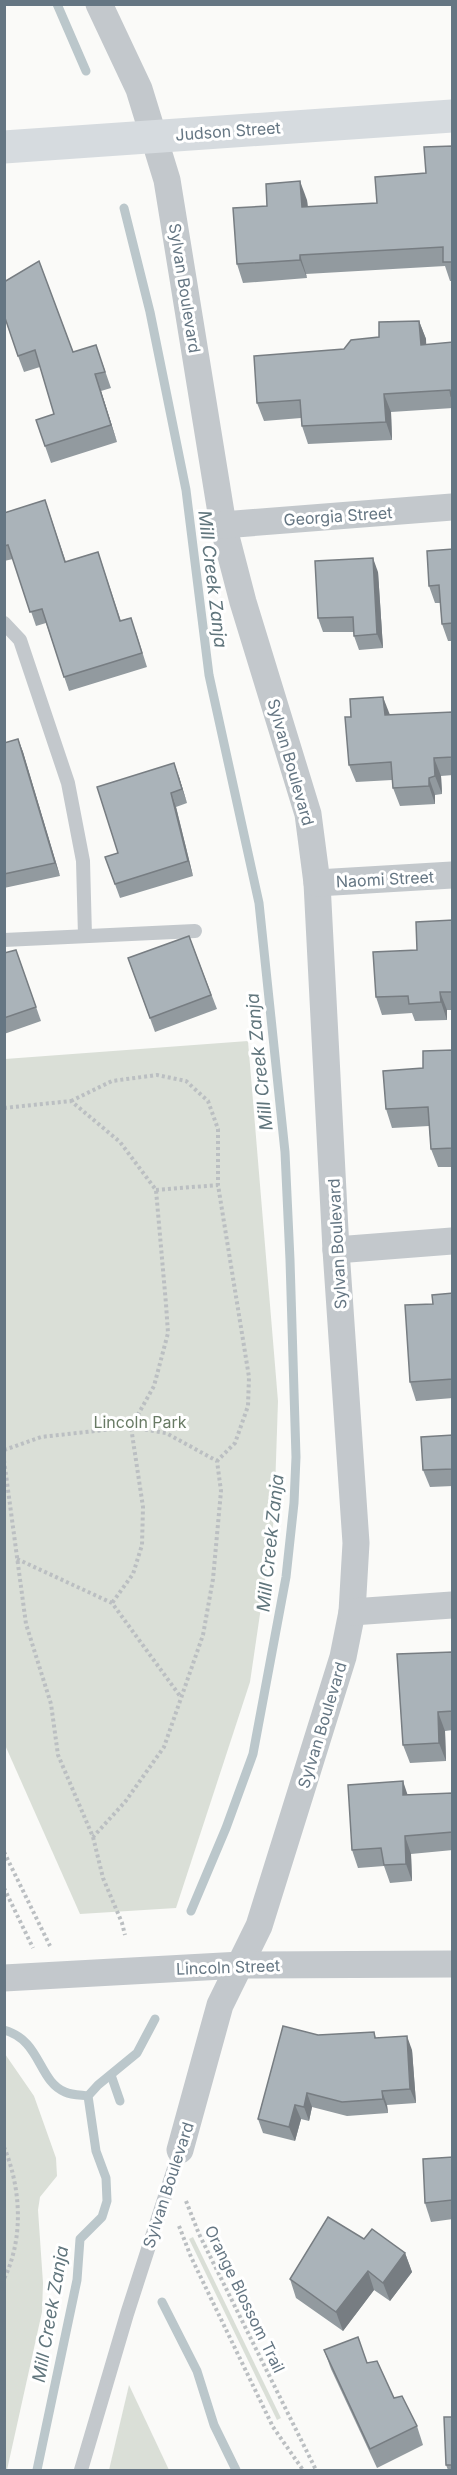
<svg xmlns="http://www.w3.org/2000/svg" width="457" height="2475" viewBox="0 0 457 2475" font-family="Inter,sans-serif">
  <rect width="100%" height="100%" fill="#fafaf8"/>
  <g fill="#dadfd7">
    <polygon points="248,1041 278,1401 274,1519 250,1682 176,1908 80,1914 5,1745 5,1059"/>
    <polygon points="5,2054 34,2096 56,2158 57,2176 40,2197 38,2210 43,2283 42,2312 7,2470 4,2470"/>
    <polygon points="193,2237 281,2418 277,2420 189,2239"/>
    <polygon points="129,2385 169,2470 109,2470"/>
  </g>
  <g fill="none" stroke-linecap="round" stroke-linejoin="round">
    <g stroke="#bbc7cb" stroke-width="9">
      <polyline points="57,4 86,71"/>
      <polyline points="124,208 150,312 186,490 209,675 259,903 285,1152 290,1260 296,1457 294,1503 286,1577 253,1754 226,1828 191,1911"/>
      <path d="M4,2030C41,2040 38,2081 65,2092C72,2095 81,2095 88,2096"/>
      <polyline points="111,2075 120,2101"/>
      <polyline points="162,2302 197,2371 214,2425 236,2470"/>
      <polyline points="37,2470 77,2280 80,2239 102,2217 107,2201 106,2178 96,2151 88,2096 98,2085 137,2053 155,2019"/>
    </g>
    <g stroke="#bbbfc2" stroke-width="4" stroke-dasharray="3 3" stroke-linecap="butt">
      <polyline points="71,1101 112,1081 157,1075 186,1081 208,1101 218,1129 218,1185 249,1377 248,1406 235,1443 217,1461"/>
      <polyline points="4,1108 71,1101 120,1142 156,1190 166,1304 168,1333 154,1386 131,1427 143,1507 142,1545 133,1574 112,1603"/>
      <polyline points="156,1190 218,1185"/>
      <polyline points="4,1450 41,1437 131,1427 166,1433 217,1461 221,1491 213,1579 203,1635 164,1747 125,1802 93,1837"/>
      <polyline points="4,1460 26,1624 51,1704 58,1755 93,1837 103,1878 122,1923 125,1935"/>
      <polyline points="17,1559 112,1603 180,1696"/>
      <polyline points="4,1852 50,1946"/>
      <polyline points="4,1888 33,1948"/>
      <path d="M4,2147C21,2188 24,2238 4,2279"/>
      <polyline points="186,2201 199,2234 316,2470"/>
      <polyline points="179,2226 191,2257 273,2427 303,2470"/>
    </g>
    <g stroke="#c3c8cc" stroke-width="14">
      <polyline points="4,623 20,640 68,783 83,861 85,936"/>
      <polyline points="4,940 195,931"/>
      <polyline points="81,2470 127,2314 180,2150"/>
    </g>
    <g stroke="#c3c8cc" stroke-width="27">
      <polyline points="99,4 139,89 167,180 223,525 243,602 308,814 317,883 336,1250 356,1543 352,1612 343,1657 259,1926 220,2005 180,2150"/>
      <polyline points="223,525 452,507"/>
      <polyline points="317,883 452,875"/>
      <polyline points="336,1250 452,1241"/>
      <polyline points="352,1612 452,1605"/>
      <polyline points="4,1978 241,1965 452,1964"/>
    </g>
    <polyline stroke="#d6dbdf" stroke-width="33" points="4,147 452,116"/>
  </g>
  <g fill="#929a9f">
    <polygon points="453,146 453,281 450,281 445,266 306,274 307,278 243,283 237,264 267,206 307,200 308,207 377,203 426,173"/>
    <polygon points="39,261 73,352 102,362 111,388 101,391 117,442 51,463 45,446 54,414 40,367 24,372 18,356"/>
    <polygon points="419,321 426,339 426,345 453,342 453,408 391,412 392,440 308,444 302,426 301,418 264,421 257,403 344,349 379,337"/>
    <polygon points="45,500 66,562 98,552 121,621 136,632 147,667 69,691 46,623 36,626 13,559 4,561 4,513"/>
    <polygon points="453,549 453,641 448,641 442,624 440,603 435,603 429,586"/>
    <polygon points="378,572 383,648 359,650 354,636 354,632 323,632 318,618"/>
    <polygon points="453,712 453,775 441,776 442,794 435,795 435,804 400,806 393,788 392,780 356,782 349,765 351,717"/>
    <polygon points="18,739 23,752 60,876 4,888 4,743"/>
    <polygon points="179,777 187,803 176,807 193,876 120,898 105,857 118,853"/>
    <polygon points="453,920 453,1010 447,1010 447,1020 415,1021 412,1013 382,1015 376,997 417,950"/>
    <polygon points="189,936 217,1009 155,1032 128,958"/>
    <polygon points="16,950 41,1021 4,1034 4,953"/>
    <polygon points="453,1050 453,1167 438,1167 431,1149 429,1126 392,1128 386,1109 423,1068"/>
    <polygon points="453,1293 453,1398 416,1401 410,1382 433,1304"/>
    <polygon points="453,1435 453,1486 430,1487 423,1470"/>
    <polygon points="453,1652 453,1730 445,1731 446,1761 410,1763 403,1745"/>
    <polygon points="453,1793 453,1850 411,1854 412,1881 390,1883 384,1866 358,1868 352,1850 407,1795"/>
    <polygon points="374,2032 376,2038 412,2050 416,2103 387,2105 388,2113 347,2116 312,2107 309,2121 301,2119 295,2141 263,2133 258,2119 318,2035"/>
    <polygon points="453,2157 453,2219 431,2222 425,2203"/>
    <polygon points="364,2239 405,2253 412,2272 390,2301 374,2290 343,2331 296,2298 290,2279"/>
    <polygon points="324,2350 394,2398 417,2426 423,2445 377,2468 331,2369"/>
    <polygon points="453,2417 453,2470 448,2470 446,2465"/>
  </g>
  <g fill="#777d82">
    <polygon points="300,181 307,200 309,226 302,207"/>
    <polygon points="300,255 306,274 307,278 300,260"/>
    <polygon points="419,321 426,339 427,363 421,345"/>
    <polygon points="95,374 101,391 117,442 111,425"/>
    <polygon points="384,394 391,412 392,440 386,422"/>
    <polygon points="373,558 378,572 383,648 377,634"/>
    <polygon points="383,697 390,715 385,715"/>
    <polygon points="18,739 23,752 60,876 55,863"/>
    <polygon points="434,758 441,776 442,794 435,776"/>
    <polygon points="174,763 179,777 187,803 182,789"/>
    <polygon points="429,778 435,795 435,804 429,786"/>
    <polygon points="171,793 176,807 193,876 188,861"/>
    <polygon points="440,992 447,1010 447,1020 441,1002"/>
    <polygon points="438,1712 445,1731 446,1761 439,1743"/>
    <polygon points="403,1781 409,1799 403,1795"/>
    <polygon points="405,1836 411,1854 412,1881 406,1864"/>
    <polygon points="407,2036 412,2050 416,2103 410,2089"/>
    <polygon points="382,2091 387,2105 388,2113 383,2099"/>
    <polygon points="307,2093 312,2107 309,2121 304,2107"/>
    <polygon points="295,2105 301,2119 295,2141 289,2127"/>
    <polygon points="405,2253 412,2272 390,2301 383,2283"/>
    <polygon points="368,2271 374,2290 343,2331 336,2312"/>
  </g>
  <g fill="#aab3b9" stroke="#777d82" stroke-width="1.5">
    <polygon points="453,146 453,262 443,262 443,247 300,255 300,260 237,264 233,208 267,206 266,184 300,181 302,207 377,203 375,177 426,173 424,147"/>
    <polygon points="39,261 73,352 96,345 105,372 95,374 111,425 45,446 36,420 54,414 35,350 18,356 4,315 4,282"/>
    <polygon points="419,321 421,345 453,342 453,396 451,396 450,390 384,394 386,422 302,426 300,400 257,403 254,356 344,349 351,340 379,337 379,322"/>
    <polygon points="45,500 65,562 98,552 120,621 131,618 142,653 64,677 42,609 30,612 8,545 4,546 4,513"/>
    <polygon points="453,549 453,623 442,624 439,585 429,586 427,551"/>
    <polygon points="373,558 377,634 354,636 353,617 318,618 315,561"/>
    <polygon points="383,697 385,715 453,712 453,757 434,758 435,776 429,778 429,786 393,788 391,762 349,765 345,717 351,717 350,699"/>
    <polygon points="18,739 55,863 4,874 4,743"/>
    <polygon points="174,763 182,789 171,793 188,861 115,884 105,857 118,853 97,787"/>
    <polygon points="453,920 453,992 440,992 441,1002 409,1004 408,996 376,997 373,952 417,950 416,922"/>
    <polygon points="189,936 211,995 150,1018 128,958"/>
    <polygon points="16,950 36,1007 4,1018 4,953"/>
    <polygon points="453,1050 453,1148 431,1149 428,1107 386,1109 383,1071 423,1068 423,1051"/>
    <polygon points="453,1293 453,1379 410,1382 405,1305 433,1304 432,1295"/>
    <polygon points="453,1435 453,1469 423,1470 421,1437"/>
    <polygon points="453,1652 453,1711 438,1712 439,1743 403,1745 397,1654"/>
    <polygon points="403,1781 403,1795 453,1793 453,1832 405,1836 406,1864 384,1865 381,1848 352,1850 348,1785"/>
    <polygon points="283,2026 318,2035 374,2032 375,2038 407,2036 410,2089 382,2091 383,2099 342,2102 307,2093 304,2107 295,2105 289,2127 258,2119"/>
    <polygon points="453,2157 453,2209 452,2200 425,2203 423,2159"/>
    <polygon points="328,2217 364,2239 372,2229 405,2253 383,2283 368,2271 336,2312 290,2279"/>
    <polygon points="358,2337 367,2363 377,2361 394,2398 402,2396 417,2426 370,2449 324,2350"/>
    <polygon points="444,2417 453,2417 453,2465 446,2465"/>
  </g>
  <g text-anchor="middle" dominant-baseline="central" stroke-width="6" stroke-linejoin="round" paint-order="stroke">
    <g font-size="16" fill="#657683" stroke="#fff">
      <text transform="translate(228 131) rotate(-4)">Judson Street</text>
      <text transform="translate(185 288) rotate(81)">Sylvan Boulevard</text>
      <text transform="translate(338 516) rotate(-4)">Georgia Street</text>
      <text transform="translate(291 762) rotate(74)">Sylvan Boulevard</text>
      <text transform="translate(385 879) rotate(-3)">Naomi Street</text>
      <text transform="translate(337 1244) rotate(-93)">Sylvan Boulevard</text>
      <text transform="translate(322 1725) rotate(-73)">Sylvan Boulevard</text>
      <text transform="translate(228 1967) rotate(-2)">Lincoln Street</text>
      <text transform="translate(168 2185) rotate(-72)">Sylvan Boulevard</text>
      <text transform="translate(245 2299) rotate(64)">Orange Blossom Trail</text>
    </g>
    <g font-size="16" fill="#687a64" stroke="#fff">
      <text x="140" y="1422">Lincoln Park</text>
    </g>
    <g font-size="18" font-style="italic" fill="#60757c" stroke="#fff">
      <text transform="translate(213 579) rotate(83)">Mill Creek Zanja</text>
      <text transform="translate(259 1062) rotate(-96)">Mill Creek Zanja</text>
      <text transform="translate(270 1543) rotate(-84)">Mill Creek Zanja</text>
      <text transform="translate(50 2314) rotate(-80)">Mill Creek Zanja</text>
    </g>
  </g>
  <rect width="457" height="2475" fill="none" stroke="#657683" stroke-width="12"/>
</svg>
